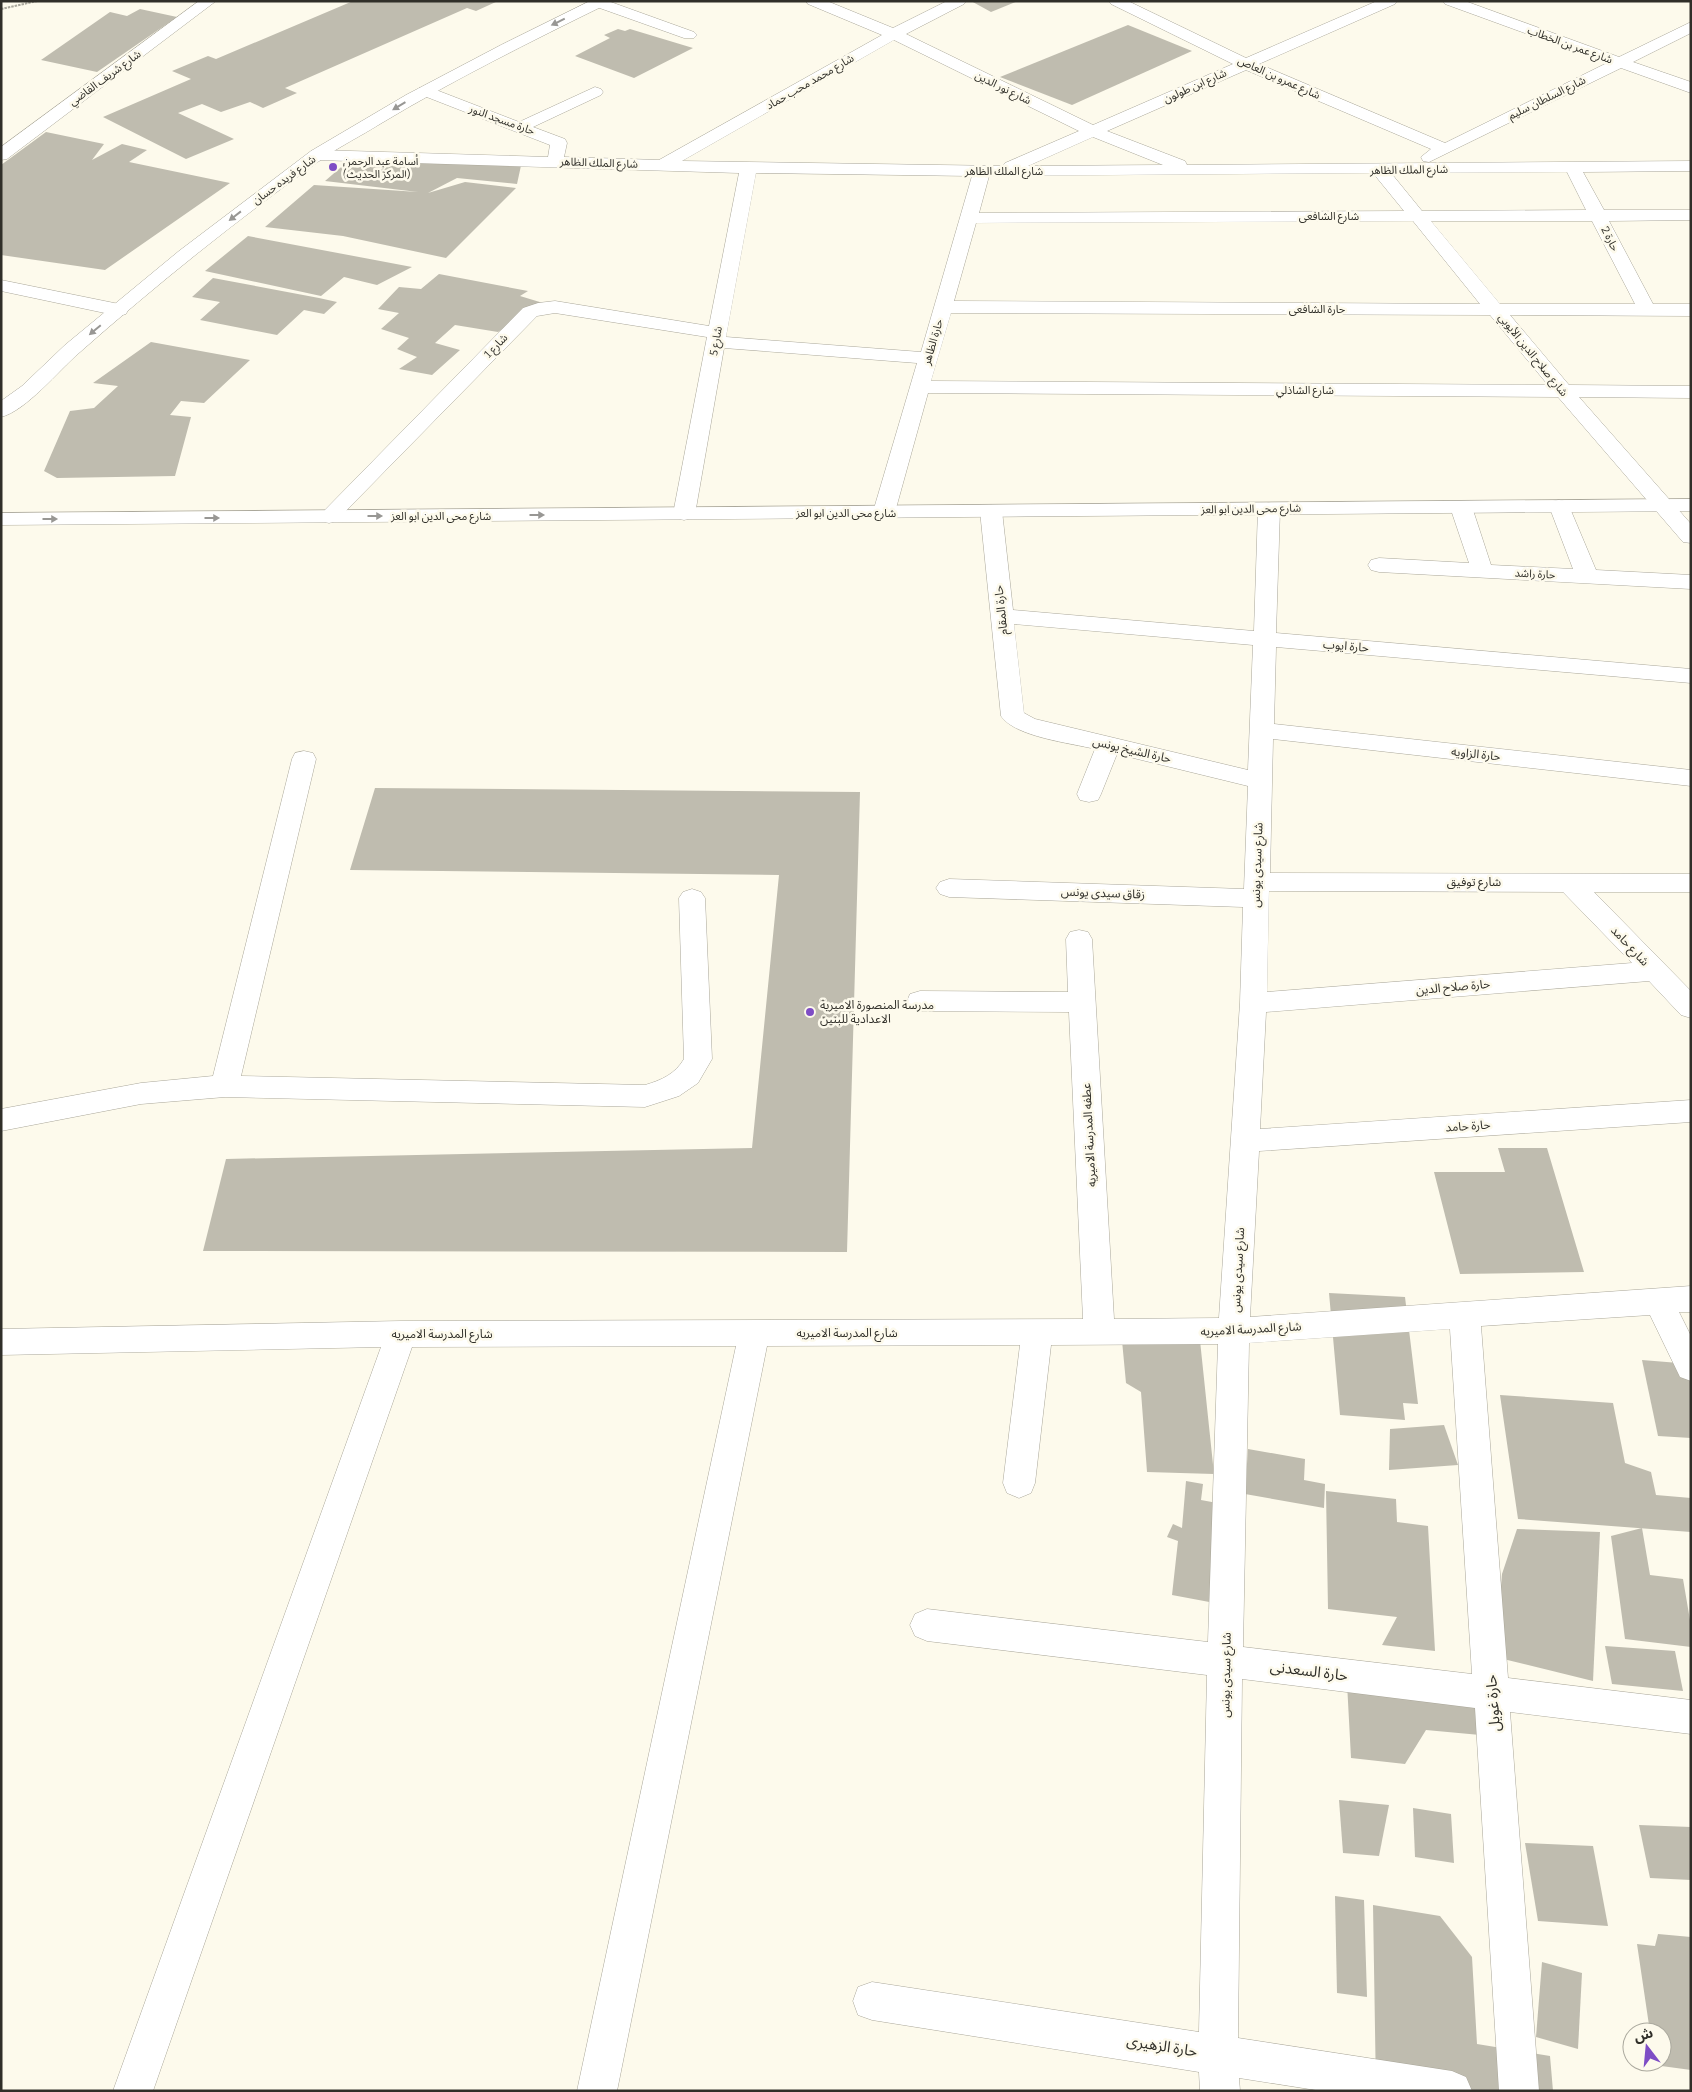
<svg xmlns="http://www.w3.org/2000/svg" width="1692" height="2092" viewBox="0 0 1692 2092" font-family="Bitter,'Noto Sans Arabic',serif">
  <rect width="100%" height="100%" fill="#fdfaec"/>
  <g fill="#bfbcaf">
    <polygon points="353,1 498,1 476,11 467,8 285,88 297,93 263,108 250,102 221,112 202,104 178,113 234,139 186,159 103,117 191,79 172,71 208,56 216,59"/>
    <polygon points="971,1 1018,1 991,12"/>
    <polygon points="140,9 177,17 97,72 41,60 110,12 127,16"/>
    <polygon points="1128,25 1192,51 1072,105 1000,77"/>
    <polygon points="618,29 625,31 630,29 693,48 634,78 575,56 610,38 604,35"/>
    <polygon points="46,132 104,144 92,160 122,144 147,150 129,162 230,183 105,270 1,255 1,165"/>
    <polygon points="354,156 522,161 517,184 457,178 428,193 465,182 516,188 446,258 343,236 265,227 314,185 418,192 325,181"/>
    <polygon points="248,236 412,267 377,285 344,277 321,296 205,271"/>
    <polygon points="439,274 528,291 520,296 543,303 498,332 455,325 435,343 460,350 432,375 399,369 417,357 397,349 409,338 381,329 399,313 378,309 399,287 421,289"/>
    <polygon points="213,278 319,298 337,302 324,314 304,310 277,335 200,320 220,302 192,297"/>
    <polygon points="151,342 250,360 204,403 181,401 170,415 191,417 175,476 57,478 44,471 70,411 94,408 118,386 93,383"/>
    <polygon points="375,788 860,792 847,1252 203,1251 226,1159 752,1148 779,875 350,870"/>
    <polygon points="1498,1148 1547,1148 1584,1272 1460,1274 1434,1172 1505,1172"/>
    <polygon points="1329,1293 1405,1297 1418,1404 1403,1403 1405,1420 1340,1415"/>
    <polygon points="1121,1330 1199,1331 1214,1474 1147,1472 1141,1392 1126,1383"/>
    <polygon points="1642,1360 1691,1364 1691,1438 1658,1436"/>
    <polygon points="1500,1395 1613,1403 1625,1463 1651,1472 1656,1495 1691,1498 1691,1532 1518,1519"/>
    <polygon points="1444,1425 1458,1465 1389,1470 1390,1429"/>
    <polygon points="1248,1449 1305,1459 1304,1480 1325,1484 1324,1508 1245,1494"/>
    <polygon points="1186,1481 1203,1484 1201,1500 1228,1505 1220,1604 1172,1595 1178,1541 1167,1537 1173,1524 1182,1528"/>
    <polygon points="1326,1491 1396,1499 1397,1522 1428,1526 1435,1651 1382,1645 1397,1617 1328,1609"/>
    <polygon points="1642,1528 1650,1575 1683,1579 1691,1626 1691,1647 1625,1639 1611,1536"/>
    <polygon points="1517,1529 1600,1532 1593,1681 1495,1657 1502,1574"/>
    <polygon points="1605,1646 1675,1651 1683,1691 1612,1684"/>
    <polygon points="1347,1683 1486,1696 1491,1736 1426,1730 1405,1764 1351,1758"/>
    <polygon points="1339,1800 1389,1805 1379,1856 1343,1853"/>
    <polygon points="1413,1808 1451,1814 1454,1863 1415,1857"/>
    <polygon points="1639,1825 1691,1827 1691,1880 1650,1878"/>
    <polygon points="1525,1843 1593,1846 1608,1926 1538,1921"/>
    <polygon points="1335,1896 1364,1900 1367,1997 1337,1993"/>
    <polygon points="1373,1905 1440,1916 1472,1957 1477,2044 1550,2056 1553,2091 1376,2091"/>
    <polygon points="1658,1934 1691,1937 1691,2070 1654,2065 1654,2062 1662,2062 1662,2032 1650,2032 1637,1944 1655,1946"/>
    <polygon points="1542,1962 1582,1973 1578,2049 1536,2037"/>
  </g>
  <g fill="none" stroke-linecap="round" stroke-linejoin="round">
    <defs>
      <path id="service" d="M304,751L313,753L316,759L241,1076L645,1085C662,1080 675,1074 684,1059L679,898L683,892L692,889L701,892L705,898L712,1059L698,1083L679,1096L645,1107L225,1097L141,1104L1,1131V1109L141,1083L213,1076L292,759L295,753Z"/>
      <g id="minor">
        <polygon points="199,1 216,1 7,159 1,160 1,147"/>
        <polygon points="593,1 608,1 694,32 697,35 694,38 684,38 594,6 592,3"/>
        <path d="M806,1H827L893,28L947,1H966L964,4L906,34L1093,125L1233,64L1111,4L1109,1H1128L1246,58L1377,1H1397L1395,4L1259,64L1445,143L1607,63L1445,4L1443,1H1465L1619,57L1691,22V33L1633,62L1691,82V93L1621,68L1429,162L1423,161L1421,157L1431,149L1246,70L1107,131L1185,161L1187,165L1691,161V171L1583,172L1604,210H1691V220L1609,221L1653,304H1691V316L1510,315L1569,385L1691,386V398L1579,397L1691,524V543L1683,542L1558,397L928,393L895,512L891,516L884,518L877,516L873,512L917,363L724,348L695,514L691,518L684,520L677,518L673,514L707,337L555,313L537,316L336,521L329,523L322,521L318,517L322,513L523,308L538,303L555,301L709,326L739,173L317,160L311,159L309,155L311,151L317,150L548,157L550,145L419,94L417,91L419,88H431L519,122L595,87L601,89L603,92L601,95L533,127L565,139L567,143L564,157L659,160L882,35L808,4ZM894,40L1079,131L1005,163L1003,166L682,161ZM1093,137L1163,165L1028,166ZM1567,172L1586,210L1422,211L1391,173ZM756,173L972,176L921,352L726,337ZM1373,173L1404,211L979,213L989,176ZM1413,221L1480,304L954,301L976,223ZM1431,221H1592L1635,304H1500ZM951,313L1490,315L1548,385L931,381Z"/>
        <polygon points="1,280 119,304 126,306 128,310 126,314 119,316 1,291"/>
        <polygon points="1559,500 1566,502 1569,506 1596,570 1691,575 1691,589 1379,572 1371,570 1368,565 1371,560 1379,558 1469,563 1450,507 1454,503 1461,501 1468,503 1472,507 1491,565 1573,569 1549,506 1552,502"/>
        <path d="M1269,503L1276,505L1280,509L1276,633L1691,669V683L1276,647L1274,724L1691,770V786L1273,739L1270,873L1691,874V892H1594L1691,991V1018L1681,1015L1649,981L1266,1012L1260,1129L1691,1100V1122L1259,1151L1250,1317L1691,1286V1312H1679L1691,1336V1381L1680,1377L1650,1315L1481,1326L1508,1678L1691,1700V1734L1510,1712L1539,2091H1499L1475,1708L1242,1679L1238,2038L1452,2071L1466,2077L1472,2091H1322L1239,2078L1240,2091H1200L1199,2072L872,2020L858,2015L853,2001L858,1987L872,1982L1199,2032L1207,1675L927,1641L915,1636L910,1625L915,1614L927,1609L1208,1642L1218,1344L1051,1345L1035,1483L1031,1493L1019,1498L1007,1493L1003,1483L1020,1345L767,1346L617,2091H577L736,1346L412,1347L153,2091H113L381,1347L1,1355V1329L401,1321L1083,1319L1069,1012L920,1011L910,1008L907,1001L910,994L920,991L1068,992L1066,939L1070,932L1079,930L1088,932L1092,939L1114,1319L1219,1318L1240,1003L1243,907L949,897L940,894L936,888L940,882L949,879L1244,889L1248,786L1117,754L1101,794L1098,800L1089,802L1080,800L1077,794L1095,749C1071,743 1015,737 1001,716L980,511L984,507L991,505L998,507L1002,511L1013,610L1254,631L1258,509L1262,505ZM1014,624L1253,645L1248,770L1035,719L1024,713ZM1269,891L1563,892L1632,963L1267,992ZM1450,1329L1472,1674L1243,1647L1249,1343Z"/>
      </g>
      <g id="secondary">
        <path d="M590,1H609L607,4C530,42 453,80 380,124C361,136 340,146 322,159C238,219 156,285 79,353C59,370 26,411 1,417V401L22,386L65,345L179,251L311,151L406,95L501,45Z"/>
        <polygon points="1691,499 1691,511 1,525 1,513"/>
      </g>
    </defs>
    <use href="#service" stroke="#aaa79a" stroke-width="1"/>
    <use href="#minor" stroke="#aaa79a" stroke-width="1"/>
    <use href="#secondary" stroke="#aaa79a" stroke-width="1"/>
    <polyline stroke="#a9a79c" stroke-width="2" stroke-dasharray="2.5 1" stroke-linecap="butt" points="1,9 37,1"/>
    <use href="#service" fill="#fff" fill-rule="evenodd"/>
    <use href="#minor" fill="#fff" fill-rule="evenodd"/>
    <use href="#secondary" fill="#fff" fill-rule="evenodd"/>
  </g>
  <defs><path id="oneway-solid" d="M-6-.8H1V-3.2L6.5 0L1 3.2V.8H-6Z" transform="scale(1.25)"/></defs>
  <g fill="#989794">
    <use href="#oneway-solid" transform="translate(558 22) rotate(154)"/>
    <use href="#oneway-solid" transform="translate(399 106) rotate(149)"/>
    <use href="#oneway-solid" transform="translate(235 216) rotate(142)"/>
    <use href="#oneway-solid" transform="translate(95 330) rotate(140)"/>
    <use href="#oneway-solid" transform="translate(537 515)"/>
    <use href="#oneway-solid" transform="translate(375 516)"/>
    <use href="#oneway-solid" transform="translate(212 518)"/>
    <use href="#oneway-solid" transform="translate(50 519)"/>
  </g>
  <g fill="#7e4dc5" stroke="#fdfaec" stroke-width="2">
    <circle cx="333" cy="167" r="5"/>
    <circle cx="810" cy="1012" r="5"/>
  </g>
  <g text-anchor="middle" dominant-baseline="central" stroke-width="5" stroke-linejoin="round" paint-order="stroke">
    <g font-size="11" fill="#302f29" stroke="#fdfaec">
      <text transform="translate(1570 45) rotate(20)">شارع عمر بن الخطاب</text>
      <text transform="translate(105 78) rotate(-36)">شارع شريف القاضي</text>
      <text transform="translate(1279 78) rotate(24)">شارع عمرو بن العاص</text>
      <text transform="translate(810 82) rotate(-30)">شارع محمد محب حماد</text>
      <text transform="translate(1195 86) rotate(-24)">شارع ابن طولون</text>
      <text transform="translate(1003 88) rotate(26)">شارع نور الدين</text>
      <text transform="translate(1547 98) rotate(-26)">شارع السلطان سليم</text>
      <text transform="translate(502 120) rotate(20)">حارة مسجد النور</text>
      <text transform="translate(599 163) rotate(2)">شارع الملك الظاهر</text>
      <text transform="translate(1409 170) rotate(-1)">شارع الملك الظاهر</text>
      <text x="1004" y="171">شارع الملك الظاهر</text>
      <text transform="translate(284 180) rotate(-36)">شارع فريده حسان</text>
      <text x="1329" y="216">شارع الشافعى</text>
      <text transform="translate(1610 239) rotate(63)">حارة 2</text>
      <text x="1317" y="309">حارة الشافعى</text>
      <text transform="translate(716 341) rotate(-80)">شارع 5</text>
      <text transform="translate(933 342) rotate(-74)">حارة الظاهر</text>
      <text transform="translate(496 346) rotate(-46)">شارع 1</text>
      <text transform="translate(1533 355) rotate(51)">شارع صلاح الدين الأيوبي</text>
      <text x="1305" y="390">شارع الشاذلي</text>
      <text transform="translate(1251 509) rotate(-1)">شارع محى الدين ابو العز</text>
      <text x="846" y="513">شارع محى الدين ابو العز</text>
      <text x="441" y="516">شارع محى الدين ابو العز</text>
      <text transform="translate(1535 574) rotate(3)">حارة راشد</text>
    </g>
    <g font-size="11" fill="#302f29" stroke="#fdfaec" text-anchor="start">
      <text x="343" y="161">أسامة عبد الرحمن<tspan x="343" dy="13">(المركز الحديث)</tspan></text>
    </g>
    <g font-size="12" fill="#302f29" stroke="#fdfaec">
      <text transform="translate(1001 610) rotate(-96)">حارة المقام</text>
      <text transform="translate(1346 646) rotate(5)">حارة ايوب</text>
      <text transform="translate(1132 750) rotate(13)">حارة الشيخ يونس</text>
      <text transform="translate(1476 754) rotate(6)">حارة الزاويه</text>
      <text transform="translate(1257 865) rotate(-88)">شارع سيدى يونس</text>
      <text x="1474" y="882">شارع توفيق</text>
      <text transform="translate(1103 893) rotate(2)">زقاق سيدى يونس</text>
      <text transform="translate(1630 946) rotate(47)">شارع حامد</text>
      <text transform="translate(1453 987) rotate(-5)">حارة صلاح الدين</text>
      <text transform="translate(1468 1126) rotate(-4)">حارة حامد</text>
      <text transform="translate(1089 1135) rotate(-93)">عطفه المدرسة الاميريه</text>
      <text transform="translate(1238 1270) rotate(-87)">شارع سيدى يونس</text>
      <text transform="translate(1251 1329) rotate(-3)">شارع المدرسة الاميريه</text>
      <text x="847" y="1333">شارع المدرسة الاميريه</text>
      <text x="442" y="1334">شارع المدرسة الاميريه</text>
      <text transform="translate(1226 1675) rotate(-89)">شارع سيدى يونس</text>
    </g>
    <g font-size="12" fill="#302f29" stroke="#fdfaec" text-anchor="start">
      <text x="820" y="1005">مدرسة المنصورة الاميرية<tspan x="820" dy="14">الاعدادية للبنين</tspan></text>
    </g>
    <g font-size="15" fill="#302f29" stroke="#fdfaec">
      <text transform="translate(1309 1671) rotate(7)">حارة السعدنى</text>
      <text transform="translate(1493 1703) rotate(-94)">حارة غويل</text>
      <text transform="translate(1162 2046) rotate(9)">حارة الزهيرى</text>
    </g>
  </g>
  <rect width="1692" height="2092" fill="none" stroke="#302f29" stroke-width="5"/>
  <g transform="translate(1647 2047) rotate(344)"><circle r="24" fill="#fdfaec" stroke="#aba99e"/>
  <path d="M0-4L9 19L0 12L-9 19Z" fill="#7e4dc5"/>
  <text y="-8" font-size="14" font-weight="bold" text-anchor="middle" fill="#302f29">ش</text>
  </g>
</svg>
